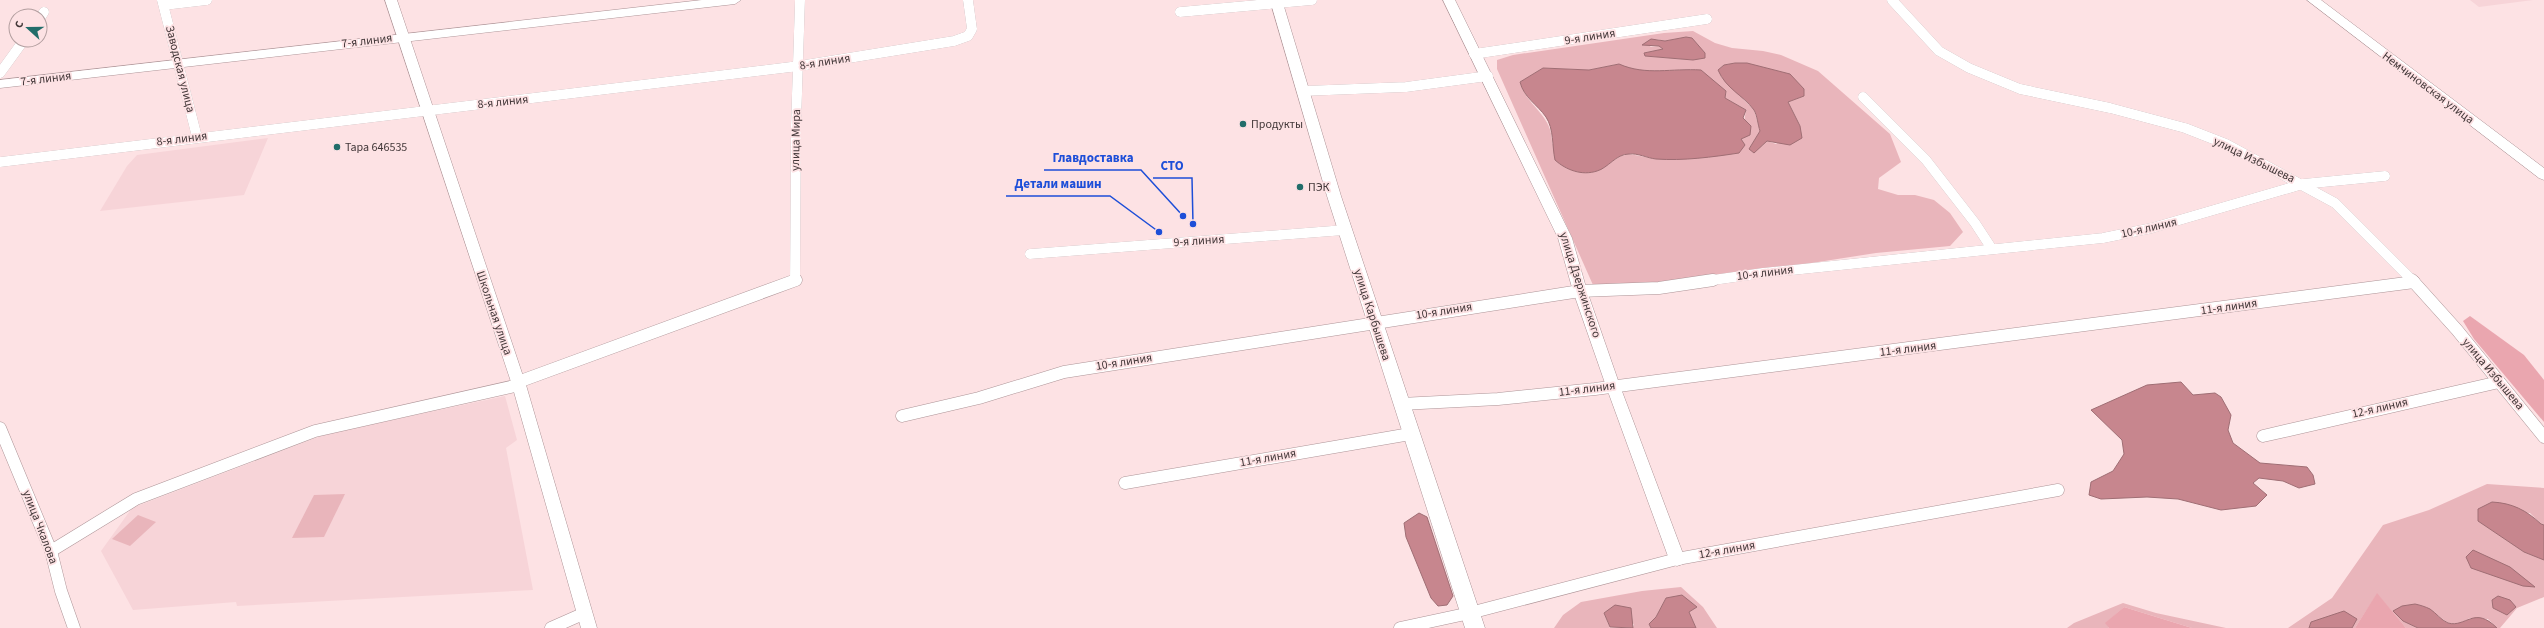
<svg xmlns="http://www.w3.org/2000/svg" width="2544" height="628" viewBox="0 0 2544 628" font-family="'Source Sans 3',sans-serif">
  <rect width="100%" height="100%" fill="#fde2e4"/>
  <g fill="#f7d4d8">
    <polygon points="2470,0 2533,0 2479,7"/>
    <polygon points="268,138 244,195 100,211 127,166 137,155"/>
    <polygon points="505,396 517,440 506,448 533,590 237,606 236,602 133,610 101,551 132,508 326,434"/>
  </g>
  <g fill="#e9b5bb" fill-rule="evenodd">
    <path d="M1693,31L1715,43L1732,48L1763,51L1781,55L1818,71L1890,134L1901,162L1879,178L1878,189L1898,195H1915L1934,200L1950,213L1963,232L1950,246L1876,253L1656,287L1593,285L1497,69V60L1513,55L1664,33ZM1686,37L1693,60L1645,56L1644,53L1663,49L1659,46L1650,47L1656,39L1665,41ZM1735,63L1804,96L1788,102L1800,126L1776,144L1767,141L1762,146L1749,149L1760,131L1754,110L1722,78L1718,70L1724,65ZM1618,64L1634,70L1653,72L1693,69L1726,91L1725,98L1746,110L1739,153L1657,159L1629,154L1621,156L1597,171L1552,143C1553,115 1526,106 1520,82L1543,68L1589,70Z"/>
    <polygon points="2487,484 2544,488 2544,525 2541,524 2530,513 2478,509 2479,521 2524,552 2544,560 2544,597 2517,608 2500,628 2497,628 2488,619 2470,618 2458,624 2448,623 2429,609 2403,621 2418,628 2406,628 2377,594 2355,628 2352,628 2356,619 2311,622 2309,628 2288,628 2332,598 2383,525 2429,510"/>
    <polygon points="345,494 324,537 292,538 314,495"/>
    <polygon points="138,515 156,522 130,546 112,539"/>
    <polygon points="1681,587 1703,607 1717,628 1696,628 1689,612 1697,607 1666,598 1656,617 1649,624 1651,628 1633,628 1634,624 1604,613 1610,628 1554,628 1563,615 1581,602 1642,591"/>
    <polygon points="2123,603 2156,613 2226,628 2192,628 2124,607 2106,623 2109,628 2067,628 2074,623"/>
  </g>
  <g fill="#eaa6af">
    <polygon points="2470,316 2524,355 2544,380 2544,422 2474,339 2463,321"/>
    <polygon points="2377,593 2406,628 2355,628"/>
    <polygon points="2124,607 2192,628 2109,628 2105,623"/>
  </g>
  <g fill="#c7868e" stroke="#9f6e74">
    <polygon points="1686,37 1692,38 1705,53 1705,58 1693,60 1645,56 1644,53 1663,49 1659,46 1642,45 1651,39 1665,41"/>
    <path d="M1735,63H1747L1790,74L1804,89V96L1788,102L1800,126L1802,138L1790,145L1767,141L1754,153L1749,149L1760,131C1758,125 1757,115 1754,110C1743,95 1726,89 1718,70L1724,65Z"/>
    <path d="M1619,64C1646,76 1672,68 1701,70L1726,91L1725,98L1746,110L1743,118L1751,126L1750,135L1741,139L1745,145L1739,153C1713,157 1683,161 1656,159C1647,158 1638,153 1629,154C1616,154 1608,168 1597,171C1582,176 1566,170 1555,160C1552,146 1554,129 1546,117C1537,104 1524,98 1520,82L1543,68L1589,70Z"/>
    <polygon points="2181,382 2193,395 2215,393 2221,397 2231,415 2228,430 2233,443 2260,463 2307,467 2313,475 2315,484 2299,488 2283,481 2259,478 2253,483 2267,495 2256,506 2221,510 2178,499 2147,497 2101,499 2089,495 2091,482 2113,471 2124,454 2122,440 2091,410 2147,385"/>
    <path d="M2492,502C2512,503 2526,510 2541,524L2544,525V560L2524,552L2478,521V509Z"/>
    <polygon points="1419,513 1427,517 1453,596 1447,605 1438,606 1431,598 1406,537 1404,523"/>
    <polygon points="2473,550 2510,567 2535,587 2523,586 2471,568 2466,557"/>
    <polygon points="1682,595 1697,607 1689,612 1696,628 1651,628 1649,624 1656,617 1666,598"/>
    <polygon points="2498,596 2510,600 2516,607 2507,615 2493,608 2492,600"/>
    <path d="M2415,604C2420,605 2426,607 2430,609C2436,613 2441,620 2448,623C2466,628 2474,605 2497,628H2418L2403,621L2393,611L2402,606Z"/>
    <polygon points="1615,605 1631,608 1633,628 1610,627 1604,613"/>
    <polygon points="2344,611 2357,619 2352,628 2309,628 2311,622"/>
  </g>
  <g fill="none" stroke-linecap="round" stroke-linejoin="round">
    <defs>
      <g id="minor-far1">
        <polyline points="162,0 197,137"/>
        <polyline points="1892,0 1939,51 1969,68 2020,89 2110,108 2185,128 2226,144 2335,203 2413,281"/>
        <polyline points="164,5 207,0"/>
        <polyline points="1180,12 1312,0"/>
        <polyline points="40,18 44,12"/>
        <polyline points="1474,54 1707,19"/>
        <polyline points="0,73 24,40"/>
        <polyline points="1303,91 1406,87 1488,76"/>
        <polyline points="1863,97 1926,160 1975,223 1992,249"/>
        <polyline points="0,162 799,66 954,41 968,36 972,29 968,0"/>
        <polyline points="1030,254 1345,230"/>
        <polyline points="795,281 796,125 800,0"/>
        <polyline points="1706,281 1763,273 2103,238 2152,228 2303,184 2385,176"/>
      </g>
      <g id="minor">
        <polyline points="2412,280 2457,330 2544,437"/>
        <polyline points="518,382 796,280"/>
        <polyline points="1401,404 1498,399 1595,389 2414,282"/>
        <polyline points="902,416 979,398 1064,372 1580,291 1659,288 1713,280"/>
        <polyline points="0,428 51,551 61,591 74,628"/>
        <polyline points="2263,436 2499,382"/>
        <polyline points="1125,483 1410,434"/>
        <polyline points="51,551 136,499 315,431 519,385"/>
        <polyline points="551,628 585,613"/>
        <polyline points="1400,628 1470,613 1677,559 2058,490"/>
      </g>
      <g id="tertiary">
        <polygon points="385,0 397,0 526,385 597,628 581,628 512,385"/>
        <polygon points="1443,0 1455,0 1572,238 1587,291 1620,386 1685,559 1683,564 1677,566 1671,564 1669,559 1606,386 1573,291 1558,238"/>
      </g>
      <g id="secondary">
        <polygon points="702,0 741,0 735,4 0,88 0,80"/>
        <polygon points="1270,0 1282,0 1341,196 1485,628 1465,628 1327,196"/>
        <polygon points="2307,0 2321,0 2544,168 2544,180 2539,178"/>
      </g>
    </defs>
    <use href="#minor-far1" stroke="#ad9497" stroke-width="10"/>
    <use href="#minor" stroke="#ad9497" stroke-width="13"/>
    <use href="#tertiary" stroke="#ad9497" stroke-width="1"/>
    <use href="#secondary" stroke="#ad9497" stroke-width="1"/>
    <use href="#minor-far1" stroke="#fff" stroke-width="10"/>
    <use href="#minor" stroke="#fff" stroke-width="12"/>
    <use href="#tertiary" fill="#fff" fill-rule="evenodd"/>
    <use href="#secondary" fill="#fff" fill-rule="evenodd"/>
  </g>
  <g fill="#226d6a" stroke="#fde2e4" stroke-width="1.5">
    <circle cx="1243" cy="124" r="4"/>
    <circle cx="337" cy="147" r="4"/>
    <circle cx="1300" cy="187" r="4"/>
  </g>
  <g text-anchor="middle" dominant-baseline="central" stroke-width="3.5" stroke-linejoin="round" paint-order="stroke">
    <g font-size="12" fill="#423738" stroke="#fde2e4">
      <text transform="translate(1590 37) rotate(-9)">9-я линия</text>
      <text transform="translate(367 41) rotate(-7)">7-я линия</text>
      <text transform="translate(825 62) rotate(-9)">8-я линия</text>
      <text transform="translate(180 69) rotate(76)">Заводская улица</text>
      <text transform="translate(46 79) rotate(-7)">7-я линия</text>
      <text transform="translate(2428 88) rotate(37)">Немчиновская улица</text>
      <text transform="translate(503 102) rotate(-6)">8-я линия</text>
      <text transform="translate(182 139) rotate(-7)">8-я линия</text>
      <text transform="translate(796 140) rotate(-89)">улица Мира</text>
      <text transform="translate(2254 160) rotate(26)">улица Избышева</text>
      <text transform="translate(2149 228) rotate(-13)">10-я линия</text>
      <text transform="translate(1199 241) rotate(-4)">9-я линия</text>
      <text transform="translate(1765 273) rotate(-7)">10-я линия</text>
      <text transform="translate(1580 285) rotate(72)">улица Дзержинского</text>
      <text transform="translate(2229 307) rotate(-8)">11-я линия</text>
      <text transform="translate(1444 311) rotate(-9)">10-я линия</text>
      <text transform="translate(494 313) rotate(71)">Школьная улица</text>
      <text transform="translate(1372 315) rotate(72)">улица Карбышева</text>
      <text transform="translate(1908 349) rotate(-7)">11-я линия</text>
      <text transform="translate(1124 362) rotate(-9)">10-я линия</text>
      <text transform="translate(2493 374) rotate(50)">улица Избышева</text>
      <text transform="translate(1587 389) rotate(-7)">11-я линия</text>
      <text transform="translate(2380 408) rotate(-13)">12-я линия</text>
      <text transform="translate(1268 458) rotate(-10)">11-я линия</text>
      <text transform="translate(40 527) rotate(69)">улица Чкалова</text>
      <text transform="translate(1727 550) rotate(-10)">12-я линия</text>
    </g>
    <g font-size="12" fill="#423738" stroke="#fde2e4" text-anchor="start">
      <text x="1251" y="124">Продукты</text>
      <text x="345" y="147">Тара 646535</text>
      <text x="1308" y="187">ПЭК</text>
    </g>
  </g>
  <path fill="none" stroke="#1d4ed8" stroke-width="1.5" d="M1183 216L1141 170H1044M1193 224L1192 178H1153M1159 232L1110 196H1006"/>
  <g fill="#1d4ed8" stroke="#fde2e4" stroke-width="1.5">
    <circle cx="1183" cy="216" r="4"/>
    <circle cx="1193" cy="224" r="4"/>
    <circle cx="1159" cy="232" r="4"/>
  </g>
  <g font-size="13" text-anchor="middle" font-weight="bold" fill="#1d4ed8" stroke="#fde2e4" stroke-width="3.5" stroke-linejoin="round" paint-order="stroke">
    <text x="1093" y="162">Главдоставка</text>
    <text x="1172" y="170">СТО</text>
    <text x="1058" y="188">Детали машин</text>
  </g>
  <g transform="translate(28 28) rotate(291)"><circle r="19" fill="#fde2e4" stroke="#b29e9f"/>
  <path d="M0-3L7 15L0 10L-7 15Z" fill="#226d6a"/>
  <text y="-6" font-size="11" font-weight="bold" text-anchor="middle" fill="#423738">С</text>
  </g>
</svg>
